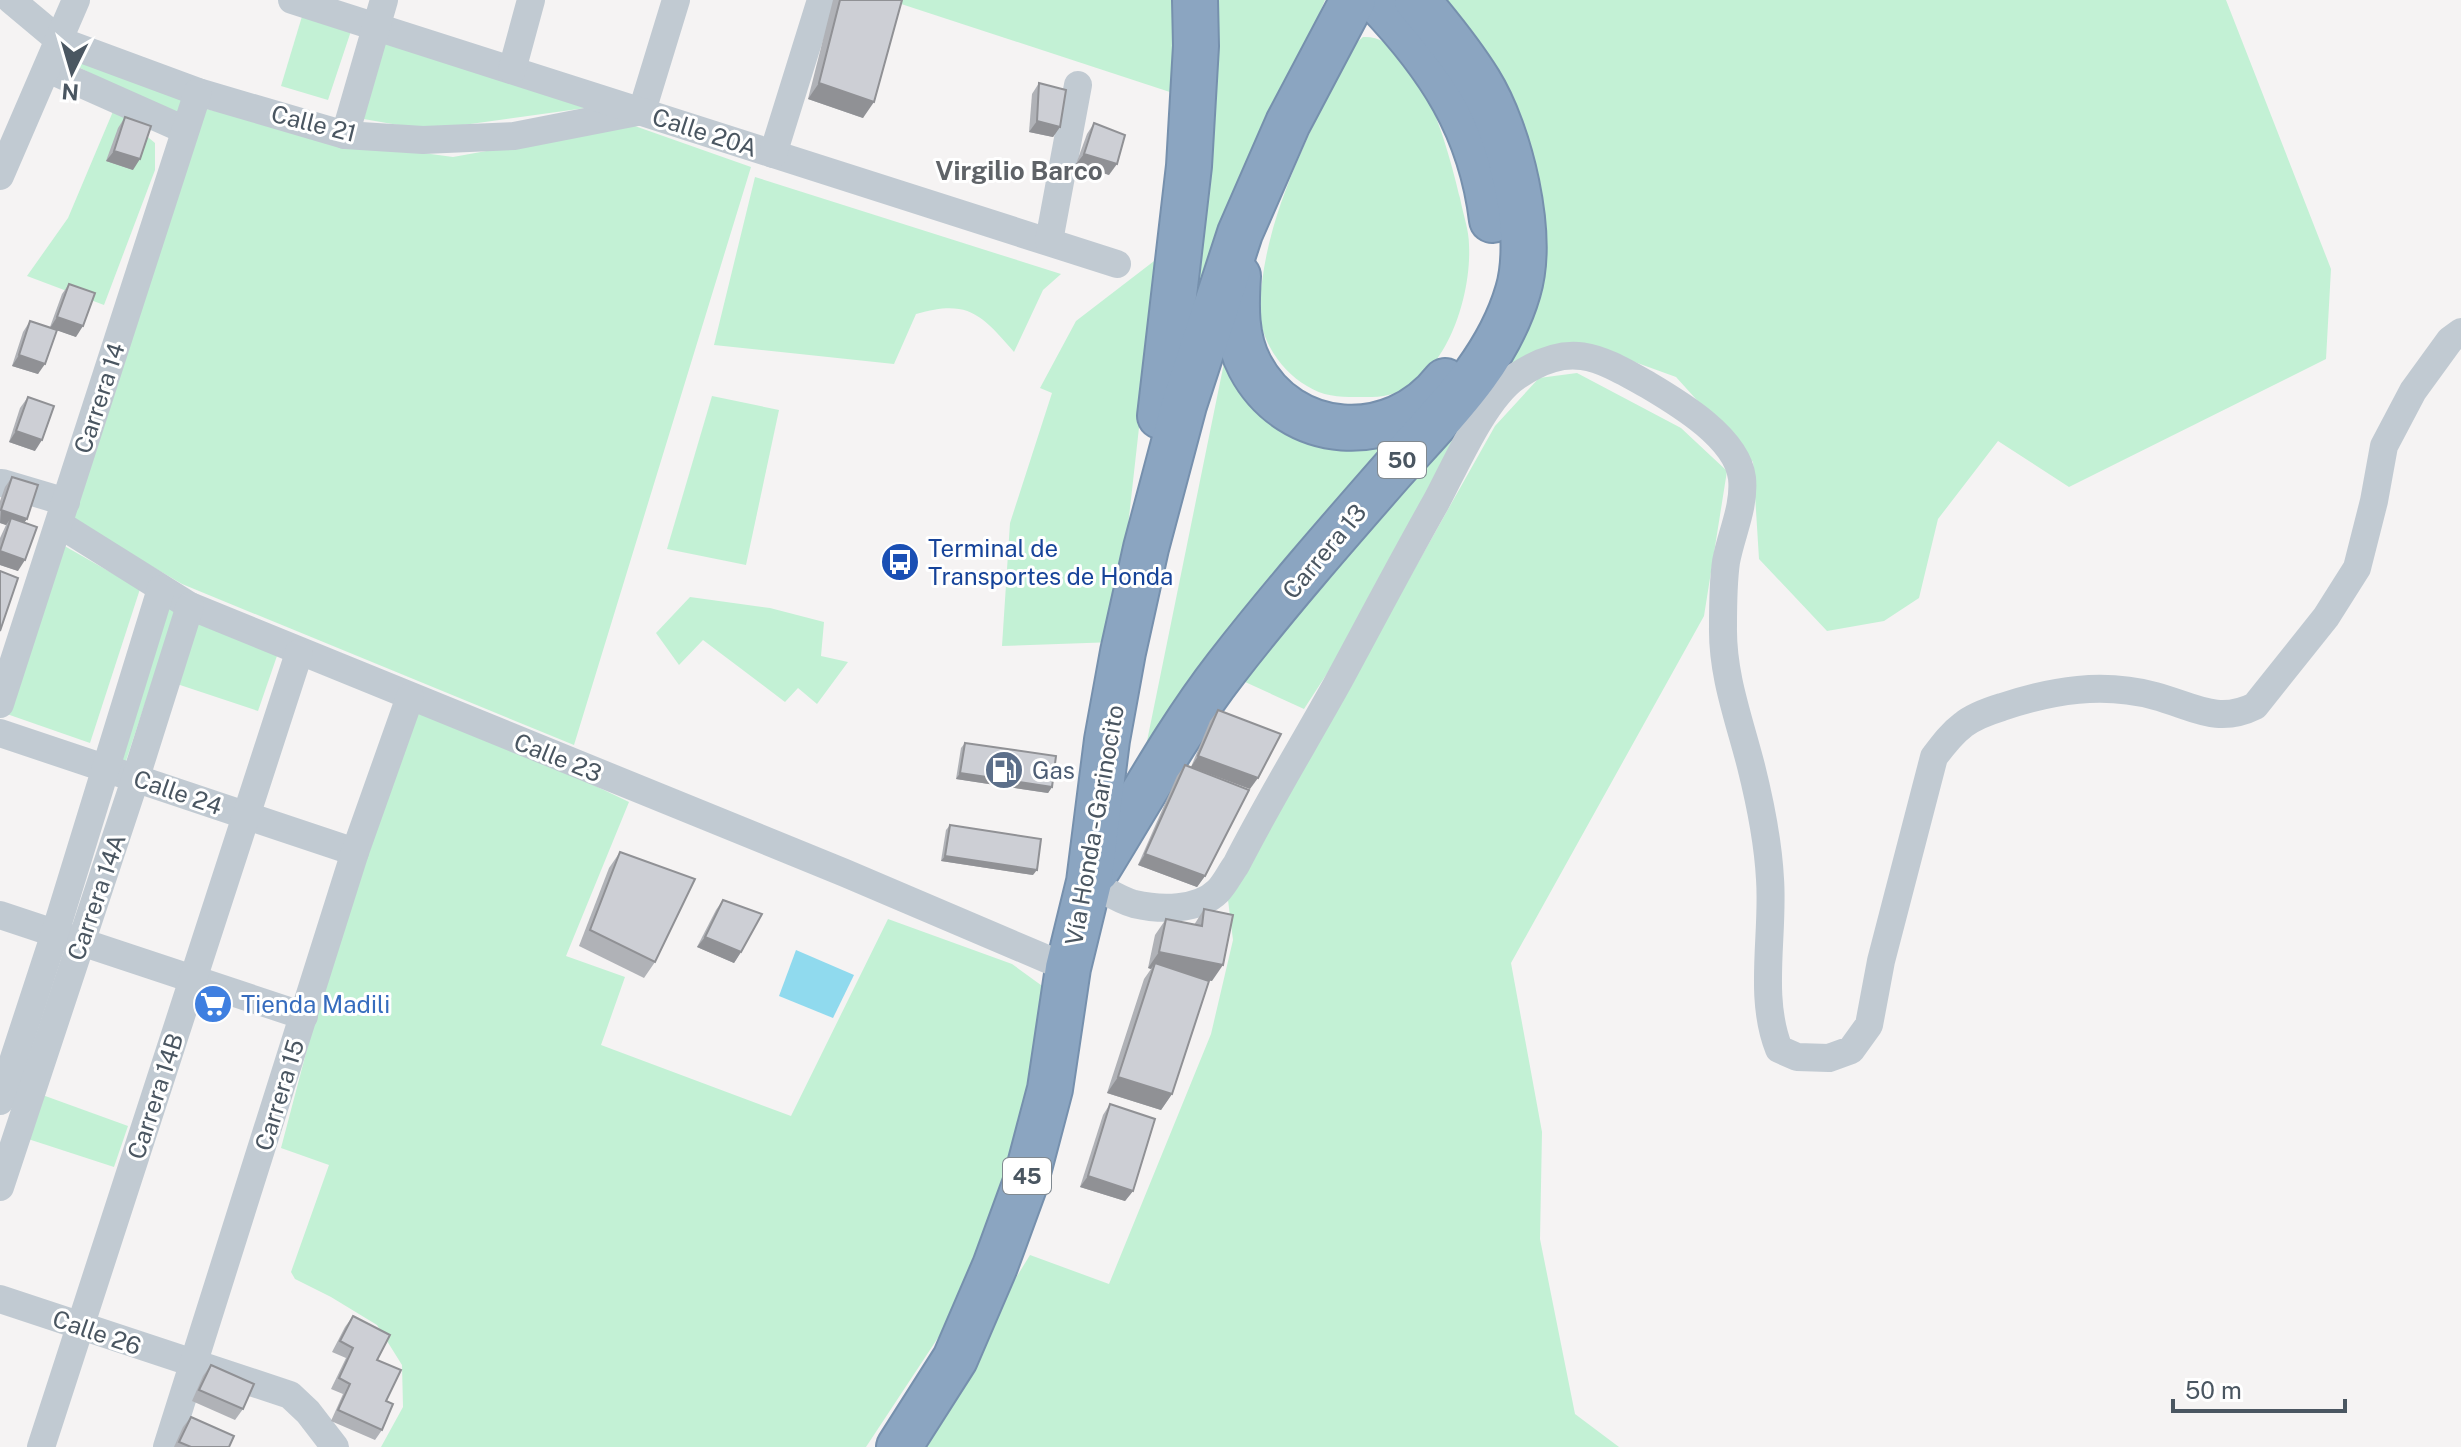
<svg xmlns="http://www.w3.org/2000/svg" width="2461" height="1447" viewBox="0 0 2461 1447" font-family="'Public Sans',sans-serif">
  <rect width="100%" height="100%" fill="#f5f3f3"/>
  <g fill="#c3f1d5">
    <polygon points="889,0 1174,0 1182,96"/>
    <polygon points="1208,0 1325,0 1211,282 1191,346"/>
    <polygon points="1434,0 2226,0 2331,269 2326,359 2069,487 1998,441 1938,519 1919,598 1884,621 1827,631 1759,559 1753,462 1676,377 1582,343 1534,355 1304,709 1232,676 1526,304"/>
    <polygon points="303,13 352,28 328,100 281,86"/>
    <polygon points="374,34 600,106 427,130 352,117"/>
    <path d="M1363,37C1420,34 1450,156 1460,198C1463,214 1469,230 1469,245C1472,302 1440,398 1371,397C1349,397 1327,399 1307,386C1281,371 1262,342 1259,312C1258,303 1261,291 1262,282C1272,200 1315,125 1348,50Z"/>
    <polygon points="81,53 189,95 168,133 138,99 75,65"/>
    <polygon points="202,108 349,143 453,157 632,125 751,167 574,745 182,584 73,520"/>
    <polygon points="114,109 155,143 155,170 104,305 27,276 68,218"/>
    <path d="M755,177L1061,274L1043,290L1014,352C981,314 968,299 916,314L894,364L714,345Z"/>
    <polygon points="1158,258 1115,642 1002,646 1010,523 1052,393 1040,388 1076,321"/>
    <polygon points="1225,358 1241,384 1422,422 1145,751"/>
    <polygon points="1577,373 1681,428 1727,471 1704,616 1511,963 1542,1132 1540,1239 1575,1414 1619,1447 912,1447 1030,1255 1109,1284 1211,1034 1233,940 1228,900 1495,426 1539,378"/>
    <polygon points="712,396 779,410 746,565 667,549"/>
    <polygon points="61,544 140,589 90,743 4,713"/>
    <polygon points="154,593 177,606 124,767 102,761"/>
    <polygon points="690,597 770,608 824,622 821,656 848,662 817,704 798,688 785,702 703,640 679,665 656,633"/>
    <polygon points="193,619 278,653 258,711 171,682"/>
    <polygon points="416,700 629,802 566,956 625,977 601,1045 791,1116 888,919 1012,964 1045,988 1042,1051 1014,1165 955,1312 866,1447 381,1447 403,1407 402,1365 377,1325 331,1297 295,1279 291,1272 329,1165 281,1148 321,996"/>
    <polygon points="37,1093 128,1126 114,1167 22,1137"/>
  </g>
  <polygon fill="#90daee" points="796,950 854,975 833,1018 779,996"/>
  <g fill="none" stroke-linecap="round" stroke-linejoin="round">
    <defs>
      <g id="highway">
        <path d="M1377,0C1439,65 1481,128 1492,220"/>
        <path d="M1238,276C1236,306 1235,338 1250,366C1290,442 1392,449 1445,381"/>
        <polyline points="1160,416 1189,166 1196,46 1195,0"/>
        <path d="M1097,870C1139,802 1178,730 1227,667C1279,600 1335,536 1391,472C1440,417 1497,364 1518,291C1535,234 1510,132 1479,82C1461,53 1439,26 1417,0"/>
        <polyline points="899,1447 955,1359 995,1266 1025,1184 1050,1089 1068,968 1089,882 1107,740 1123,652 1146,548 1184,405 1240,233 1288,123 1353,0"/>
      </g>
    </defs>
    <use href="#highway" stroke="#7690ad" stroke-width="48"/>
    <g stroke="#c1cad2" stroke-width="28">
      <polyline points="11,0 60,41 198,92 345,135 423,140 514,136 642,111 676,0"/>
      <polyline points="292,0 1117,264"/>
      <polyline points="48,69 185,130"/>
      <polyline points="512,70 531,0"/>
      <polyline points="345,135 384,0"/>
      <polyline points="773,154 821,0"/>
      <polyline points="0,176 76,0"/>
      <polyline points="1049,241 1078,85"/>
      <polyline points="2,483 66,502"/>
      <polyline points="59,524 190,606 845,873 1068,968"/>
      <polyline points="0,704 198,92"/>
      <polyline points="0,733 355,852"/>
      <path d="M1089,882C1103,889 1119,900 1134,904C1160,910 1198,911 1218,891C1225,884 1230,873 1236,865C1267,804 1303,745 1337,684C1370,623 1402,562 1436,502C1455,467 1484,398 1517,376C1571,340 1598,357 1648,385C1680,404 1737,438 1742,478C1745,507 1731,534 1726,562C1723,583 1723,605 1723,626C1722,675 1739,719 1751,766C1760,802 1768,841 1770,879C1774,934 1758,997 1779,1049L1797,1057L1829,1058L1851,1050L1869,1025L1881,961L1934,757C1943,745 1951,734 1963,725C1974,716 1989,711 2002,707C2053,690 2103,682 2155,696C2193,706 2217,725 2255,706L2326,617L2357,568L2374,501L2384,446L2413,391L2450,340L2461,332"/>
      <polyline points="0,915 304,1016"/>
      <polyline points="0,1101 55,933 161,589"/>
      <polyline points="0,1187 136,777 190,606"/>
      <polyline points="0,1299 290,1395 308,1412 335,1447"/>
      <polyline points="41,1447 299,653"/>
      <polyline points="167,1447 355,852 410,697"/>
    </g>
    <use href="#highway" stroke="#8ba5c1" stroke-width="44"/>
  </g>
  <g fill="#b0b2b7">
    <polygon points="833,0 902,0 863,118 808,99"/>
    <polygon points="1039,83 1060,127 1053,137 1029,132 1032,94"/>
    <polygon points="125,117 133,170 106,161 118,128"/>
    <polygon points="1094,123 1109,175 1076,164 1087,134"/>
    <polygon points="69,284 76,337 57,330 38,374 12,366 23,332 30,321 50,327 62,294"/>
    <polygon points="28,397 35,451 9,442 20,408"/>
    <polygon points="12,477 27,519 24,522 18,571 0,565 0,538 6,525 0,523 0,501 5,487"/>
    <polygon points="1218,710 1250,789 1191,767 1210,721"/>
    <polygon points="965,743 1052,787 1048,793 956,779 961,748"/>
    <polygon points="1185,765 1205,876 1197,887 1138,865 1177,776"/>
    <polygon points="950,825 1033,875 941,861 946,830"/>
    <polygon points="620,852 655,962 644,978 579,946 609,868"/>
    <polygon points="723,900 741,952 734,963 697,947 716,910"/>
    <polygon points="1204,909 1212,981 1200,978 1172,1094 1161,1110 1107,1093 1144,979 1151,969 1148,968 1155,935 1166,919 1194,925"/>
    <polygon points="1110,1104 1133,1191 1125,1201 1080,1187 1103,1115"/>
    <polygon points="353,1316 377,1360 386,1401 382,1430 375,1440 331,1421 343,1394 331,1389 346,1358 332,1352 345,1327"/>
    <polygon points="211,1365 243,1409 235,1420 192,1401 203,1376"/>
    <polygon points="191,1417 229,1447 174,1447 183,1427"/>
  </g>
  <g fill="#909195">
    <polygon points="819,83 874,102 863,118 808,99"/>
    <polygon points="1037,121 1060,127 1053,137 1029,132"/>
    <polygon points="114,151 140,159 133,170 106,161"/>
    <polygon points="1084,154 1117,164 1109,175 1076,164"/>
    <polygon points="57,317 83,326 76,337 50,328"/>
    <polygon points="19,355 45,364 38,374 12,366"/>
    <polygon points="16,431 42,440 35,451 9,442"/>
    <polygon points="1,510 27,519 19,530 11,518 6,525 0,523"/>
    <polygon points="0,551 25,560 18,571 0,565"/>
    <polygon points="1198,756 1258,778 1250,789 1191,767"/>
    <polygon points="960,773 1052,787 1048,793 956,779"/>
    <polygon points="1145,854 1205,876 1197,887 1138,865"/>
    <polygon points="945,856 1037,870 1033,875 941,861"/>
    <polygon points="705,937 741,952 734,963 697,947"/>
    <polygon points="1159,952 1223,965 1212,981 1153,969 1155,963 1151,969 1148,968"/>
    <polygon points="1118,1077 1172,1094 1161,1110 1107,1093"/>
    <polygon points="1088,1176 1133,1191 1125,1201 1080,1187"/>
  </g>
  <g fill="#cdcfd5" stroke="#909195" stroke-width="2">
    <polygon points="840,0 902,0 874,102 819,83"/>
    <polygon points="1039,83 1066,90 1060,127 1037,121"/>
    <polygon points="125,117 151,126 140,159 114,151"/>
    <polygon points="1094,123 1125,135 1117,164 1084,154"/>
    <polygon points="69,284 95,293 83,326 57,317"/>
    <polygon points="30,321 57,330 45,364 19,355"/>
    <polygon points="28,397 54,406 42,440 16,431"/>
    <polygon points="12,477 38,485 27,519 1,510"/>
    <polygon points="11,518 37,527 25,560 0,551"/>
    <polygon points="0,571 18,578 0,631"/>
    <polygon points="1218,710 1281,734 1258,778 1198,756"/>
    <polygon points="965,743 1056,756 1052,787 960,773"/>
    <polygon points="1185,765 1249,790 1205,876 1145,854"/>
    <polygon points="950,825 1041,839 1037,870 945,856"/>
    <polygon points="620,852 695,879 655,962 590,930"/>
    <polygon points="723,900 762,914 741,952 705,937"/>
    <polygon points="1204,909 1233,915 1223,965 1159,952 1166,919 1202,926"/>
    <polygon points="1155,963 1209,981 1172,1094 1118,1077"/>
    <polygon points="1110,1104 1155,1119 1133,1191 1088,1176"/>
    <polygon points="353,1316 390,1335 377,1360 401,1370 386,1401 393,1404 382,1430 338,1410 350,1384 339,1378 353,1348 340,1341"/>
    <polygon points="211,1365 254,1384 243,1409 199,1390"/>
    <polygon points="191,1417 234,1436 229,1447 191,1447 179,1442"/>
  </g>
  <defs>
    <symbol id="bus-disc" viewBox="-11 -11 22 22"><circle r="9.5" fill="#1a4fb4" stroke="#fff"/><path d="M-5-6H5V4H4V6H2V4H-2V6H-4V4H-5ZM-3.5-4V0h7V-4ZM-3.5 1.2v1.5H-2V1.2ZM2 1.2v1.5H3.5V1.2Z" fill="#fff"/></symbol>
    <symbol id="fuel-disc" viewBox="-11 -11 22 22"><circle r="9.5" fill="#5c6f8a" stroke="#fff"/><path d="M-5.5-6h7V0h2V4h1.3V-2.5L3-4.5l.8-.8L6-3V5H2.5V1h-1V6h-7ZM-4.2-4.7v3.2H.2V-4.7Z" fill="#fff"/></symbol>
    <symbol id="supermarket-disc" viewBox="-11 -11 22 22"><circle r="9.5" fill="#3f7fe0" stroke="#fff"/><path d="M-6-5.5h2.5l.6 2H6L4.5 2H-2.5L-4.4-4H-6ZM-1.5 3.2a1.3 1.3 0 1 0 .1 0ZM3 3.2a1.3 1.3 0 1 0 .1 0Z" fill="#fff"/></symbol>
  </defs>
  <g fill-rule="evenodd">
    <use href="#bus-disc" x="878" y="540" width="44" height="44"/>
    <use href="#fuel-disc" x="982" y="748" width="44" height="44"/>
    <use href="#supermarket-disc" x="191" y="982" width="44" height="44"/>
  </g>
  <g text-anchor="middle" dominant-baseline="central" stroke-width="6" stroke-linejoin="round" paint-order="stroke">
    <g fill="#fff" stroke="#808990" stroke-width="2">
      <rect x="1378" y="442" width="48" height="36" rx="6"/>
      <rect x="1003" y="1158" width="48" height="36" rx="6"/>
    </g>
    <g font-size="22" font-weight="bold" fill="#4a5661">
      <text x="1402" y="460">50</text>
      <text x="1027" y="1176">45</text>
    </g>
    <g font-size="24" fill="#4a5661" stroke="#fff">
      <text transform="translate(314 123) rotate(14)">Calle 21</text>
      <text transform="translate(705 132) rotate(18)">Calle 20A</text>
      <text transform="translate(99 398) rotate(-72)">Carrera 14</text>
      <text transform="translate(1324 551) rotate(-50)">Carrera 13</text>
      <text transform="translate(558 757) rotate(22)">Calle 23</text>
      <text transform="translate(178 792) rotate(19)">Calle 24</text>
      <text transform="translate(1094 825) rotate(-80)">Vía Honda - Garinocito</text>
      <text transform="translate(96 897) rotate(-71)">Carrera 14A</text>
      <text transform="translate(279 1095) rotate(-73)">Carrera 15</text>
      <text transform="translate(155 1096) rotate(-72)">Carrera 14B</text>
      <text transform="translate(97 1332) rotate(19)">Calle 26</text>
    </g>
    <g font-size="24" fill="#164399" stroke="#fff" text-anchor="start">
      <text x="928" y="548">Terminal de<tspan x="928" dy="28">Transportes de Honda</tspan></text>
    </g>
    <g font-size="24" fill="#4e5e75" stroke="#fff" text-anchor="start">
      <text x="1032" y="770">Gas</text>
    </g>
    <g font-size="24" fill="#366cbe" stroke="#fff" text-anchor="start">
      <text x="241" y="1004">Tienda Madili</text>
    </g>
    <g font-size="26" font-weight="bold" fill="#5f6368" stroke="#fff">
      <text x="1019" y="170">Virgilio Barco</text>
    </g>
  </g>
  <g transform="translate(72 72) rotate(185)" stroke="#ffffff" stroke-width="6" paint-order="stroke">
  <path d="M0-6L14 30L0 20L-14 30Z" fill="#4a5661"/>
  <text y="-12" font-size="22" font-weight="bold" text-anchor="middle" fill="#4a5661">N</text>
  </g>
  <path d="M2173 1399v12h172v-12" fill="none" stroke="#4a5661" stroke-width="4"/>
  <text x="2185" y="1399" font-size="24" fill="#4a5661" stroke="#ffffff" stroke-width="6" paint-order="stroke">50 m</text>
</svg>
